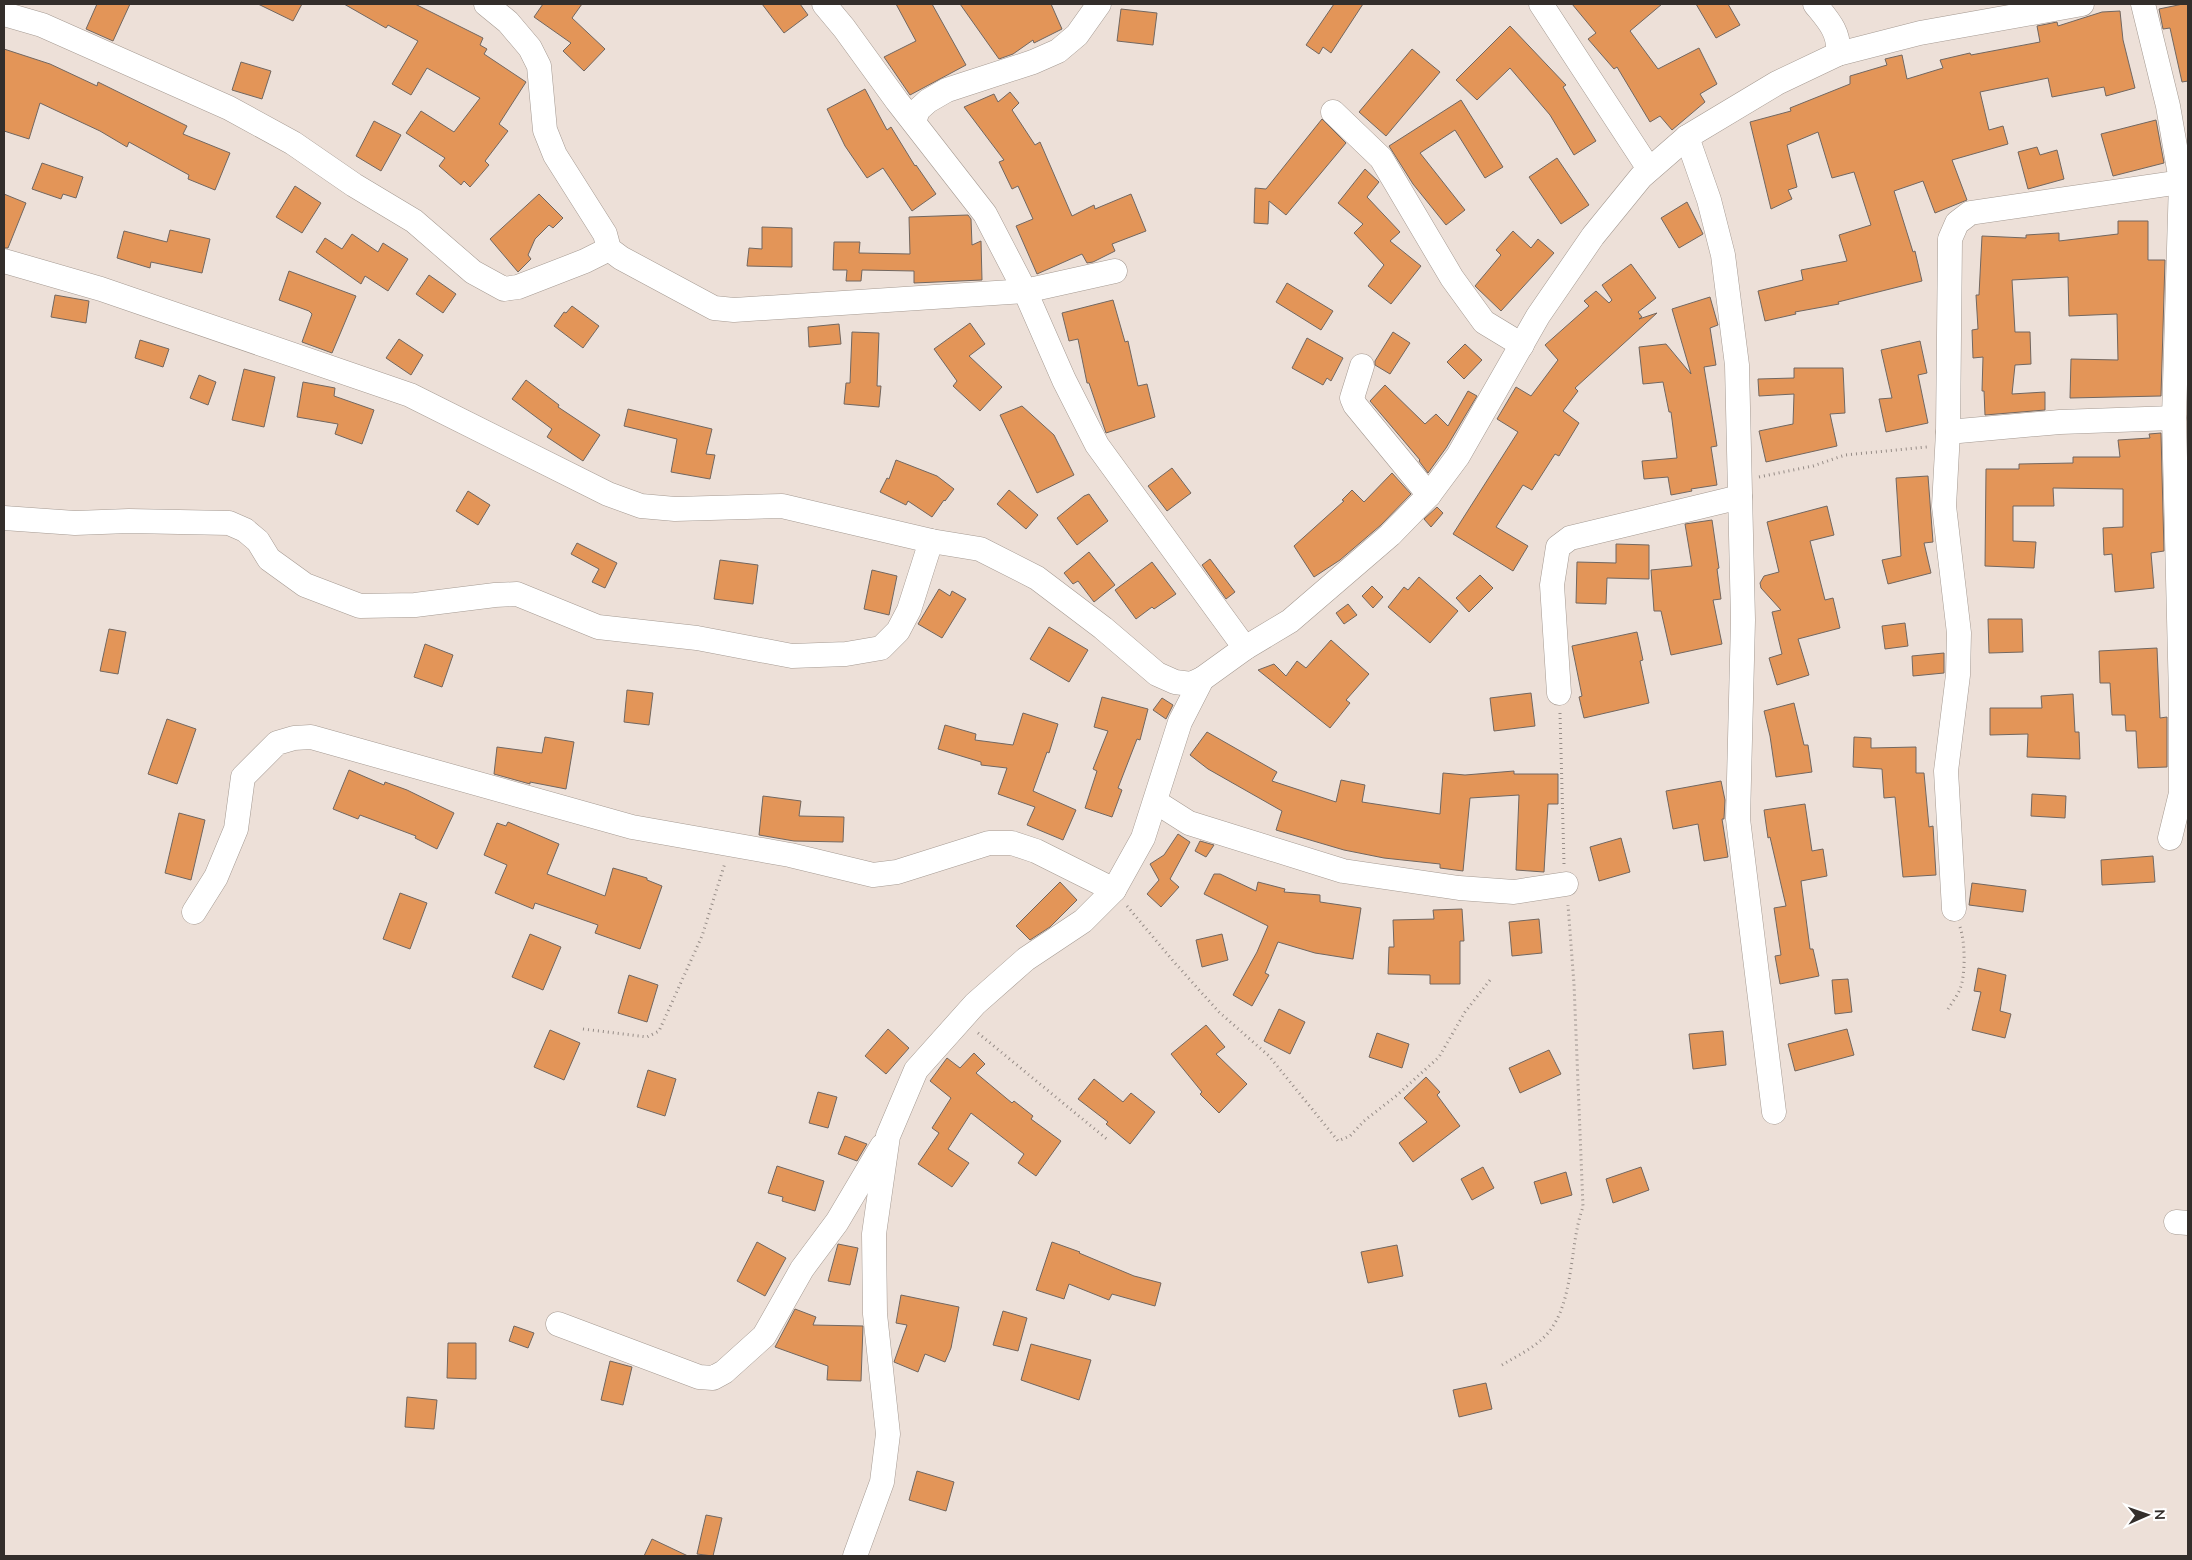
<svg xmlns="http://www.w3.org/2000/svg" width="2192" height="1560" viewBox="0 0 2192 1560" font-family="Mulish,sans-serif">
  <rect width="100%" height="100%" fill="#ede0d8"/>
  <g fill="#e39558" stroke="#726760">
    <polygon points="97,4 130,4 113,41 86,29"/>
    <polygon points="258,4 302,4 293,21"/>
    <polygon points="344,4 415,4 483,38 480,45 487,49 484,54 526,82 499,124 508,131 485,161 489,165 470,187 464,181 461,185 439,166 445,158 406,133 421,111 454,132 480,98 427,68 411,95 392,84 418,41 388,25 386,28"/>
    <polygon points="543,4 582,4 572,18 605,49 584,71 563,51 571,43 534,17"/>
    <polygon points="762,4 800,4 808,15 784,33"/>
    <polygon points="896,4 932,4 966,65 910,95 884,57 916,41"/>
    <polygon points="960,4 1051,4 1062,29 1034,43 1033,40 1013,54 999,59"/>
    <polygon points="1334,4 1363,4 1331,53 1323,47 1319,54 1306,45"/>
    <polygon points="1572,4 1662,4 1630,31 1658,69 1699,48 1717,84 1700,94 1705,102 1672,130 1660,116 1650,122 1617,67 1614,69 1588,39 1596,33"/>
    <polygon points="1696,4 1728,4 1740,25 1716,38"/>
    <polygon points="2183,4 2188,4 2188,81 2182,82 2170,28 2163,29 2159,9"/>
    <polygon points="1121,9 1157,13 1153,45 1117,41"/>
    <polygon points="2120,11 2123,40 2135,88 2106,96 2104,87 2052,97 2048,78 1980,92 1989,130 2003,126 2008,144 1952,160 1967,200 1935,213 1923,181 1894,191 1913,252 1915,251 1922,281 1838,302 1839,304 1795,312 1796,314 1765,321 1758,291 1803,280 1801,270 1847,261 1839,235 1871,225 1854,172 1832,178 1818,132 1787,145 1797,187 1788,190 1792,199 1771,209 1750,122 1791,111 1790,108 1850,84 1850,76 1887,65 1885,59 1902,55 1907,79 1943,68 1940,60 1970,53 1971,55 2040,42 2037,26 2057,22 2058,26 2102,12"/>
    <polygon points="1510,26 1566,85 1563,87 1596,141 1574,155 1550,115 1510,68 1477,100 1456,80"/>
    <polygon points="4,49 50,64 97,86 98,82 187,126 183,134 230,153 215,190 188,179 189,175 129,142 127,147 100,131 40,103 29,139 4,131"/>
    <polygon points="1412,49 1440,72 1386,136 1359,112"/>
    <polygon points="241,62 271,71 262,99 232,90"/>
    <polygon points="865,89 887,130 891,127 915,166 916,165 936,194 912,211 883,168 867,178 845,146 827,109"/>
    <polygon points="1010,92 1019,103 1012,110 1035,145 1040,142 1072,216 1094,205 1095,209 1131,194 1146,231 1112,244 1115,251 1093,262 1087,263 1082,254 1037,274 1016,226 1033,219 1018,186 1012,189 999,162 1004,160 964,107 994,94 998,102"/>
    <polygon points="1461,100 1503,167 1485,178 1455,130 1420,153 1465,210 1446,225 1413,184 1389,146"/>
    <polygon points="1322,119 1346,143 1286,215 1269,201 1268,224 1254,223 1255,188 1266,189"/>
    <polygon points="2156,120 2164,163 2113,176 2101,134"/>
    <polygon points="374,121 401,135 381,171 356,156"/>
    <polygon points="2037,147 2040,155 2057,150 2064,179 2028,189 2018,152"/>
    <polygon points="1557,158 1589,205 1561,224 1529,177"/>
    <polygon points="42,163 83,177 76,198 63,194 61,199 32,189"/>
    <polygon points="1365,169 1379,182 1367,197 1400,232 1390,241 1421,266 1391,304 1368,286 1384,265 1354,233 1363,224 1338,203"/>
    <polygon points="295,186 321,203 302,233 276,217"/>
    <polygon points="4,194 26,203 8,248 4,248"/>
    <polygon points="539,194 563,218 553,228 549,225 535,239 528,255 531,259 518,272 490,239"/>
    <polygon points="1687,202 1703,234 1679,248 1661,218"/>
    <polygon points="968,215 971,219 972,245 981,241 982,280 914,283 914,271 862,270 861,281 846,281 847,270 833,270 834,242 860,242 859,253 910,254 909,217"/>
    <polygon points="2118,221 2148,221 2148,260 2165,260 2161,396 2070,398 2071,359 2118,360 2117,314 2069,316 2068,277 2012,280 2015,332 2030,332 2031,364 2015,365 2012,394 2045,392 2045,410 1985,415 1984,391 1982,391 1983,357 1973,358 1972,330 1978,329 1976,295 1979,295 1982,236 2026,238 2026,235 2059,233 2059,241 2118,234"/>
    <polygon points="762,227 792,228 792,267 747,266 749,248 762,249"/>
    <polygon points="170,230 210,239 202,273 151,262 150,268 117,258 124,231 167,242"/>
    <polygon points="1513,231 1531,248 1538,239 1554,253 1501,311 1475,286 1501,255 1496,250"/>
    <polygon points="352,234 378,252 383,243 408,259 388,291 365,276 361,284 316,252 325,238 342,249"/>
    <polygon points="1631,264 1656,298 1638,312 1642,317 1639,319 1657,313 1575,388 1578,391 1563,411 1579,423 1559,456 1555,454 1532,490 1523,485 1496,527 1528,546 1513,571 1453,534 1518,432 1497,419 1516,387 1531,396 1558,360 1545,345 1589,306 1584,301 1596,291 1609,303 1612,300 1602,285"/>
    <polygon points="289,271 356,296 332,353 302,342 312,314 309,311 279,300"/>
    <polygon points="429,275 456,294 443,313 416,294"/>
    <polygon points="1287,283 1333,311 1321,330 1276,302"/>
    <polygon points="55,295 89,301 86,323 51,317"/>
    <polygon points="1710,297 1718,325 1710,328 1716,365 1704,367 1717,446 1711,447 1717,485 1691,489 1692,491 1671,495 1668,477 1644,479 1642,461 1677,458 1671,412 1669,412 1663,382 1643,384 1639,347 1666,344 1691,374 1672,309"/>
    <polygon points="1113,300 1125,342 1128,341 1138,386 1147,384 1155,417 1106,433 1089,383 1087,383 1078,339 1069,341 1062,313"/>
    <polygon points="572,306 599,326 583,348 554,326 564,312 566,313"/>
    <polygon points="970,323 985,344 969,356 1002,387 980,411 953,386 957,381 934,349"/>
    <polygon points="839,324 841,344 809,347 808,327"/>
    <polygon points="852,332 879,333 877,386 881,386 879,407 844,404 846,383 850,383"/>
    <polygon points="1393,332 1410,343 1390,374 1375,365 1375,361"/>
    <polygon points="1307,338 1343,358 1331,381 1327,378 1323,385 1292,368"/>
    <polygon points="399,339 423,355 411,375 386,358"/>
    <polygon points="140,340 169,349 163,367 135,358"/>
    <polygon points="1920,341 1927,373 1918,375 1928,423 1886,432 1879,399 1892,398 1881,350"/>
    <polygon points="1465,344 1482,360 1464,379 1447,362"/>
    <polygon points="1794,368 1843,368 1845,413 1830,414 1837,446 1766,462 1759,431 1793,424 1794,394 1759,396 1758,379 1794,378"/>
    <polygon points="244,369 275,377 264,427 232,420"/>
    <polygon points="199,375 216,382 208,405 190,398"/>
    <polygon points="526,380 559,405 558,407 600,435 583,461 547,437 552,429 512,399"/>
    <polygon points="303,382 335,388 334,396 374,410 362,444 335,434 338,424 297,417"/>
    <polygon points="1385,385 1425,424 1436,414 1448,426 1468,391 1477,396 1446,448 1428,473 1419,461 1420,460 1370,401"/>
    <polygon points="1022,406 1054,435 1074,475 1037,493 1000,415"/>
    <polygon points="628,409 712,429 706,454 715,455 710,479 671,472 677,439 624,426"/>
    <polygon points="2161,433 2164,551 2151,553 2154,588 2115,592 2112,554 2104,555 2103,528 2123,527 2123,489 2053,488 2054,506 2013,506 2013,541 2036,542 2034,568 1985,566 1986,469 2019,469 2019,464 2073,463 2073,457 2120,457 2118,440 2150,438 2149,434"/>
    <polygon points="896,460 937,476 954,489 945,501 944,500 932,517 908,501 906,505 880,492 887,478 889,479"/>
    <polygon points="1172,468 1191,493 1167,511 1148,486"/>
    <polygon points="1392,473 1411,494 1381,525 1340,560 1314,577 1294,546 1344,501 1342,500 1352,490 1364,502"/>
    <polygon points="1928,476 1933,542 1924,543 1931,573 1888,584 1882,560 1901,556 1896,478"/>
    <polygon points="1009,490 1038,515 1026,529 997,504"/>
    <polygon points="468,491 490,505 478,525 456,511"/>
    <polygon points="1089,494 1108,521 1077,545 1057,518 1084,496"/>
    <polygon points="1827,506 1834,535 1810,541 1825,600 1833,598 1840,628 1798,639 1809,675 1777,685 1769,658 1782,654 1772,612 1781,610 1761,588 1760,583 1764,576 1779,572 1767,522"/>
    <polygon points="1437,507 1443,513 1431,527 1424,519"/>
    <polygon points="1712,520 1719,568 1717,569 1721,599 1713,600 1722,644 1671,655 1661,611 1654,611 1651,570 1692,566 1685,524"/>
    <polygon points="577,543 617,563 605,588 592,582 599,569 571,554"/>
    <polygon points="1616,544 1649,545 1649,579 1607,578 1606,604 1576,603 1577,562 1616,563"/>
    <polygon points="1089,552 1115,585 1094,602 1078,581 1073,584 1064,573"/>
    <polygon points="1210,559 1235,592 1226,599 1202,565"/>
    <polygon points="720,560 758,565 753,604 714,599"/>
    <polygon points="1152,562 1176,594 1154,609 1152,607 1136,619 1115,590"/>
    <polygon points="872,570 897,576 889,615 864,609"/>
    <polygon points="1480,575 1493,588 1469,612 1456,598"/>
    <polygon points="1419,577 1458,611 1430,643 1388,607 1404,587 1408,590"/>
    <polygon points="1372,586 1383,597 1373,608 1362,596"/>
    <polygon points="939,589 950,596 952,591 966,599 942,638 918,624"/>
    <polygon points="1348,604 1357,615 1344,624 1336,613"/>
    <polygon points="1988,619 2022,619 2023,652 1989,653"/>
    <polygon points="1905,623 1908,646 1885,649 1882,626"/>
    <polygon points="1049,627 1088,650 1069,682 1030,659"/>
    <polygon points="109,629 126,632 118,674 100,671"/>
    <polygon points="1637,632 1643,660 1640,661 1649,703 1584,718 1579,697 1582,696 1572,646"/>
    <polygon points="1331,640 1369,674 1346,700 1350,703 1330,728 1258,670 1274,664 1286,676 1297,661 1306,668"/>
    <polygon points="425,644 453,655 442,687 414,677"/>
    <polygon points="2157,648 2160,718 2167,717 2167,767 2138,768 2136,731 2126,731 2125,715 2112,715 2110,683 2100,683 2099,651"/>
    <polygon points="1944,653 1944,673 1913,676 1912,656"/>
    <polygon points="627,690 653,693 649,725 624,722"/>
    <polygon points="1531,693 1535,726 1494,731 1490,698"/>
    <polygon points="2073,694 2075,732 2079,732 2080,759 2027,757 2028,734 1990,735 1990,708 2042,708 2041,696"/>
    <polygon points="1102,697 1148,709 1140,740 1137,739 1118,788 1122,790 1112,817 1085,808 1097,771 1093,769 1108,731 1094,727"/>
    <polygon points="1162,698 1173,705 1166,719 1153,710"/>
    <polygon points="1794,703 1804,745 1808,745 1812,772 1776,777 1770,736 1764,711"/>
    <polygon points="1023,713 1058,724 1049,753 1047,752 1033,791 1076,810 1063,840 1027,825 1035,807 998,794 1007,768 981,765 981,762 938,749 945,725 976,734 975,740 1013,745"/>
    <polygon points="167,719 196,729 177,784 148,774"/>
    <polygon points="1207,732 1277,772 1272,781 1336,802 1341,780 1365,785 1362,802 1440,814 1443,773 1465,775 1514,771 1514,774 1558,774 1558,804 1548,804 1544,872 1516,870 1519,795 1470,798 1463,871 1440,868 1440,864 1384,858 1344,850 1276,830 1282,811 1208,769 1190,755"/>
    <polygon points="545,737 574,742 566,789 530,782 530,784 494,774 497,747 542,753"/>
    <polygon points="1854,737 1871,738 1871,748 1916,747 1916,773 1924,773 1929,827 1933,826 1936,875 1903,877 1895,797 1884,798 1882,769 1853,767"/>
    <polygon points="349,770 384,785 385,782 407,790 454,813 437,849 415,838 416,836 360,815 358,819 333,809"/>
    <polygon points="1721,781 1725,800 1724,819 1722,819 1728,857 1704,861 1698,824 1673,829 1666,791"/>
    <polygon points="2032,794 2066,796 2065,818 2031,816"/>
    <polygon points="763,796 801,801 799,816 844,817 843,842 794,841 759,835"/>
    <polygon points="1805,804 1812,851 1823,849 1827,876 1801,881 1810,949 1813,949 1819,976 1780,984 1775,956 1781,955 1774,908 1786,906 1770,837 1768,838 1764,810"/>
    <polygon points="179,813 205,820 191,880 165,873"/>
    <polygon points="508,822 559,844 547,874 605,896 613,868 647,878 647,880 662,886 640,949 595,933 598,925 535,903 533,909 495,893 507,865 484,855 497,823 506,826"/>
    <polygon points="1178,834 1190,842 1170,879 1179,887 1161,907 1147,894 1159,880 1150,864 1164,855"/>
    <polygon points="1621,838 1630,872 1599,881 1590,847"/>
    <polygon points="1200,841 1214,845 1206,857 1195,851"/>
    <polygon points="2153,856 2155,882 2102,885 2101,860"/>
    <polygon points="1214,874 1220,874 1256,891 1258,882 1285,889 1284,892 1320,895 1320,902 1361,908 1353,959 1315,953 1278,942 1265,973 1269,975 1252,1006 1233,995 1257,952 1268,926 1204,894"/>
    <polygon points="1060,882 1077,900 1050,927 1030,940 1016,926"/>
    <polygon points="1972,883 2026,890 2023,912 1969,905"/>
    <polygon points="400,893 427,903 410,949 383,939"/>
    <polygon points="1462,909 1464,941 1460,941 1460,984 1430,984 1430,975 1388,974 1389,947 1394,947 1393,920 1434,919 1433,910"/>
    <polygon points="1539,919 1542,953 1512,956 1509,922"/>
    <polygon points="530,934 561,947 543,990 512,977"/>
    <polygon points="1222,934 1228,960 1202,967 1196,940"/>
    <polygon points="1978,968 2006,975 2000,1011 2011,1014 2005,1038 1972,1030 1981,992 1974,991"/>
    <polygon points="629,975 658,985 647,1022 618,1013"/>
    <polygon points="1848,979 1852,1012 1835,1014 1832,980"/>
    <polygon points="1279,1009 1305,1022 1290,1054 1264,1041"/>
    <polygon points="1206,1025 1225,1047 1216,1054 1247,1084 1219,1113 1200,1094 1202,1092 1171,1054"/>
    <polygon points="888,1029 909,1048 886,1074 865,1056"/>
    <polygon points="1847,1029 1854,1055 1795,1071 1788,1044"/>
    <polygon points="550,1030 580,1043 564,1080 534,1067"/>
    <polygon points="1723,1031 1726,1065 1693,1069 1689,1034"/>
    <polygon points="1377,1033 1409,1044 1402,1068 1369,1057"/>
    <polygon points="1549,1050 1561,1074 1520,1093 1509,1068"/>
    <polygon points="974,1053 985,1064 976,1073 1012,1103 1014,1101 1033,1116 1031,1119 1061,1141 1036,1176 1018,1163 1024,1154 971,1113 948,1149 969,1163 952,1187 918,1164 939,1133 932,1128 951,1098 930,1081 947,1058 960,1068"/>
    <polygon points="648,1070 676,1079 665,1116 637,1107"/>
    <polygon points="1426,1077 1440,1092 1437,1095 1460,1126 1413,1162 1399,1143 1427,1122 1404,1098"/>
    <polygon points="1094,1079 1123,1102 1131,1093 1155,1112 1130,1144 1106,1124 1108,1122 1078,1099"/>
    <polygon points="818,1092 837,1097 828,1128 809,1123"/>
    <polygon points="845,1136 867,1144 857,1161 838,1154"/>
    <polygon points="777,1166 824,1181 815,1211 782,1201 783,1197 768,1193"/>
    <polygon points="1483,1167 1494,1188 1472,1200 1461,1179"/>
    <polygon points="1641,1167 1649,1190 1613,1203 1606,1179"/>
    <polygon points="1566,1172 1572,1195 1541,1204 1534,1182"/>
    <polygon points="757,1242 786,1258 765,1296 737,1281"/>
    <polygon points="1052,1242 1080,1252 1079,1253 1134,1276 1161,1283 1155,1306 1112,1294 1109,1300 1069,1284 1064,1299 1036,1290"/>
    <polygon points="838,1244 858,1248 850,1285 828,1281"/>
    <polygon points="1397,1245 1403,1276 1368,1283 1361,1252"/>
    <polygon points="901,1295 959,1307 951,1348 945,1362 925,1354 918,1372 894,1362 907,1325 896,1323"/>
    <polygon points="795,1309 816,1317 813,1325 863,1326 861,1381 827,1380 828,1366 775,1347"/>
    <polygon points="1003,1311 1027,1318 1018,1351 993,1345"/>
    <polygon points="514,1326 534,1333 528,1348 509,1341"/>
    <polygon points="448,1343 476,1343 476,1379 447,1378"/>
    <polygon points="1031,1344 1091,1360 1079,1400 1021,1380"/>
    <polygon points="610,1361 632,1367 623,1405 601,1400"/>
    <polygon points="1486,1383 1492,1409 1459,1417 1453,1390"/>
    <polygon points="407,1397 437,1400 434,1429 405,1427"/>
    <polygon points="917,1471 954,1482 946,1511 909,1500"/>
    <polygon points="706,1515 722,1518 713,1556 697,1554"/>
    <polygon points="652,1539 688,1556 644,1556"/>
  </g>
  <g fill="none" stroke-linecap="round" stroke-linejoin="round">
    <defs>
      <g id="minor">
        <polyline points="486,4 508,22 530,48 539,66 545,130 555,155 605,234 609,249 621,258 714,308 734,310 1025,291 1115,271"/>
        <polyline points="824,4 844,28 897,101 985,214 1025,291 1064,380 1097,445 1245,648"/>
        <polyline points="1541,4 1649,169"/>
        <path d="M1815,4C1828,20 1840,32 1838,54"/>
        <polyline points="2143,4 2168,106 2181,181 2174,418 2181,697 2181,793 2170,838"/>
        <polyline points="4,14 42,25 229,108 293,143 354,185 414,221 473,272 504,289 518,287 585,261 609,249"/>
        <polyline points="1333,112 1381,158 1452,278 1484,322 1522,345"/>
        <polyline points="914,122 918,110 928,101 947,90 1033,62 1058,51 1077,35 1099,4"/>
        <polyline points="1687,137 1709,200 1723,255 1737,365 1743,620 1738,819 1774,1112"/>
        <polyline points="4,261 101,289 410,395 608,494 641,506 675,509 782,506 931,541 980,549 1037,578 1103,628 1157,674 1175,682 1191,684 1202,679"/>
        <polyline points="1362,366 1352,398 1355,405 1429,495"/>
        <polyline points="1948,432 2060,422 2174,418"/>
        <polyline points="4,518 75,523 129,521 229,523 245,530 258,541 269,559 305,585 360,606 415,605 495,595 517,594 598,627 697,638 792,656 846,654 881,648 898,631 909,610 931,541"/>
        <polyline points="1559,693 1552,585 1558,547 1570,538 1740,497"/>
        <polyline points="1156,802 1189,823 1343,871 1459,888 1514,892 1566,884"/>
        <polyline points="1954,909 1946,771 1958,675 1959,633 1944,506 1948,432 1950,239 1957,223 1970,213 2188,181"/>
        <polyline points="194,912 216,877 236,829 243,777 277,743 294,738 311,737 632,827 790,855 873,875 897,872 989,843 1012,843 1036,851 1114,890"/>
        <polyline points="2176,1222 2188,1223"/>
        <polyline points="558,1324 699,1377 713,1378 724,1372 764,1336 802,1269 837,1222 882,1146"/>
        <polyline points="855,1556 882,1482 888,1434 875,1314 874,1234 888,1136 916,1070 975,1004 1026,959 1083,921 1114,890 1143,838 1180,722 1202,679 1245,648 1290,621 1390,535 1429,495 1458,456 1538,316 1593,236 1641,177 1687,137 1777,83 1838,54 1920,33 2082,4"/>
      </g>
    </defs>
    <use href="#minor" stroke="#a59a92" stroke-width="25"/>
    <g stroke="#968c87" stroke-width="3" stroke-dasharray="1 4" stroke-linecap="butt">
      <polyline points="1759,477 1813,466 1845,455 1927,447"/>
      <polyline points="1560,713 1564,864"/>
      <polyline points="1127,906 1174,962 1219,1012 1269,1056 1338,1141 1350,1136 1364,1121 1396,1096 1439,1057 1465,1012 1490,980"/>
      <path d="M1948,1009C1952,1003 1957,996 1960,989C1966,974 1965,941 1960,927"/>
      <polyline points="583,1029 647,1037 659,1031 702,936 725,863"/>
      <polyline points="978,1033 1108,1140"/>
      <path d="M1502,1365C1515,1357 1530,1350 1541,1340C1576,1310 1568,1247 1583,1207L1574,984L1568,905"/>
    </g>
    <use href="#minor" stroke="#fff" stroke-width="24"/>
  </g>
  <rect width="2192" height="1560" fill="none" stroke="#332e2b" stroke-width="10"/>
  <g transform="translate(2147 1515) rotate(88)" stroke="#ffffff" stroke-width="4" paint-order="stroke">
  <path d="M0-4L9 19L0 12L-9 19Z" fill="#332e2b"/>
  <text y="-8" font-size="14" font-weight="bold" text-anchor="middle" fill="#332e2b">N</text>
  </g>
</svg>
